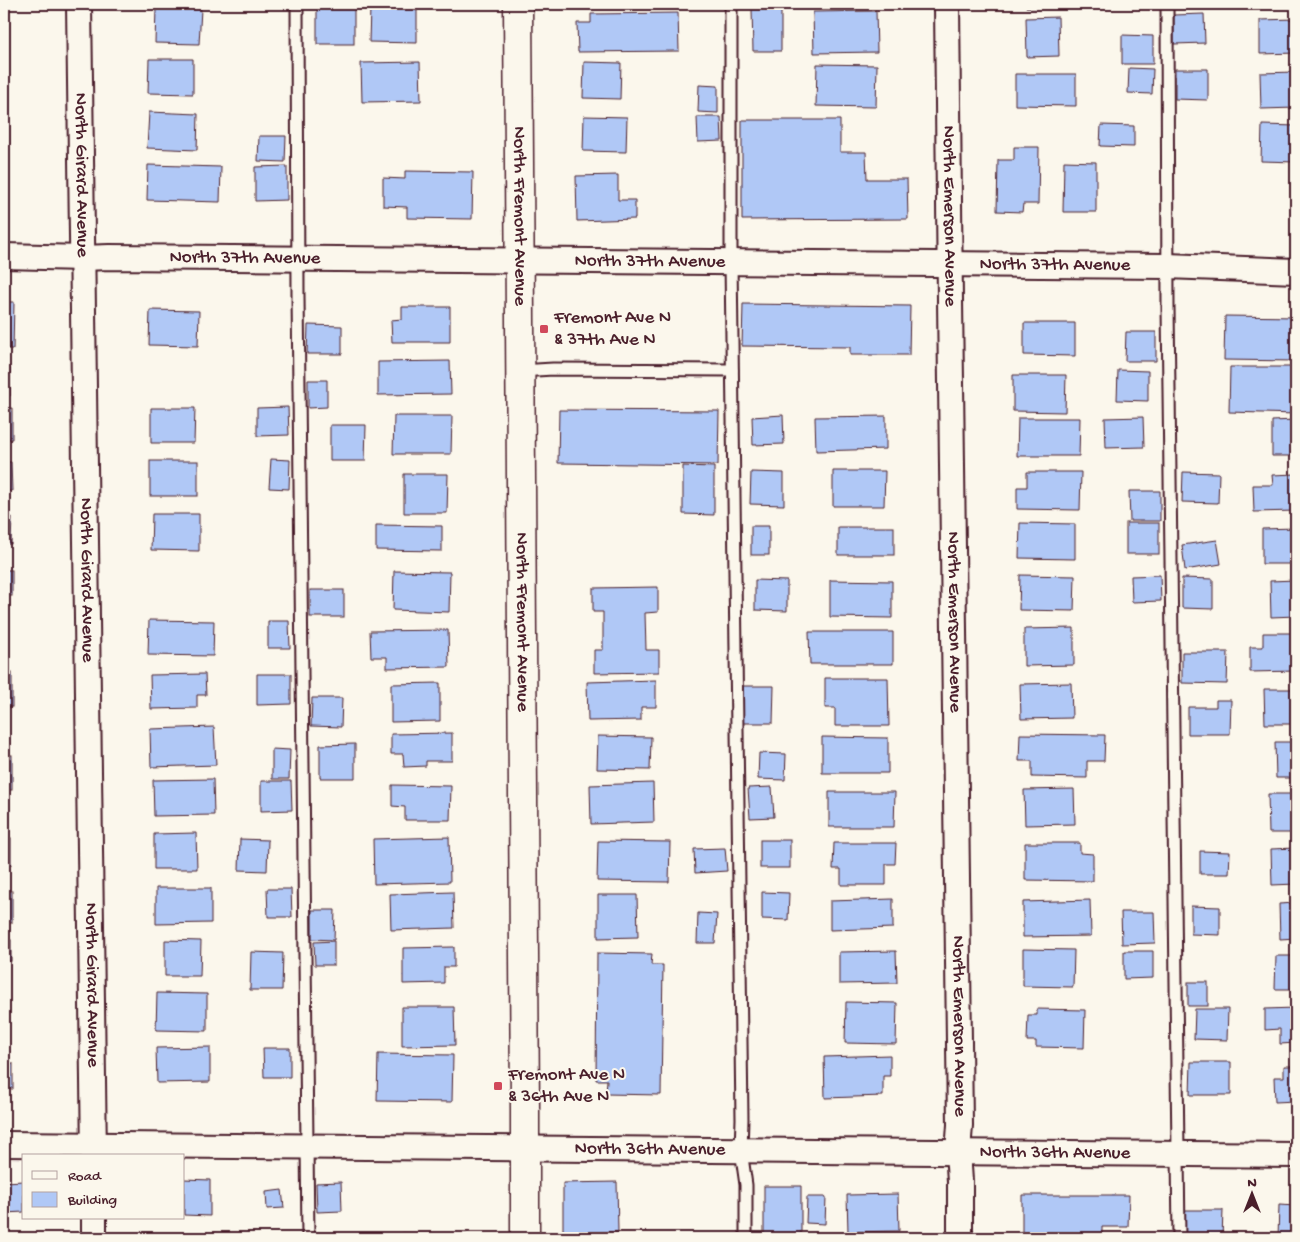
<svg xmlns="http://www.w3.org/2000/svg" width="1300" height="1242" viewBox="0 0 1300 1242" font-family="'Gochi Hand',sans-serif">
  <rect width="100%" height="100%" fill="#fbf7ec"/>
  <filter id="ink" filterUnits="userSpaceOnUse"><feTurbulence type="fractalNoise" baseFrequency=".02" numOctaves="2"/><feDisplacementMap in="SourceGraphic" scale="10" xChannelSelector="R" yChannelSelector="G"/><feConvolveMatrix kernelMatrix="1 2 1 2 8 2 1 2 1" color-interpolation-filters="sRGB"/></filter>
  <g filter="url(#ink)">
    <g fill="#b0c8f6" stroke="#4a1f2b">
      <polygon points="1026,4 1081,4 1081,8 1026,7"/>
      <rect x="317" y="7" width="37" height="37"/>
      <polygon points="156,8 201,9 199,44 155,43"/>
      <polygon points="370,8 417,9 417,43 369,42"/>
      <polygon points="752,9 781,9 781,51 753,51"/>
      <polygon points="876,11 877,52 814,53 813,12"/>
      <polygon points="678,13 679,51 578,52 577,23 591,23 591,14"/>
      <polygon points="1204,14 1205,43 1174,44 1174,15"/>
      <polygon points="1058,17 1059,56 1027,57 1026,18"/>
      <polygon points="1296,19 1296,53 1260,54 1260,20"/>
      <polygon points="1122,35 1153,36 1153,64 1122,64"/>
      <polygon points="149,59 193,59 193,94 148,93"/>
      <polygon points="420,62 421,101 362,102 361,63"/>
      <polygon points="584,62 621,63 620,99 583,98"/>
      <polygon points="817,64 877,65 876,107 816,106"/>
      <polygon points="1129,68 1153,69 1152,94 1128,93"/>
      <polygon points="1175,69 1208,69 1208,100 1175,99"/>
      <polygon points="1296,72 1296,108 1261,109 1260,73"/>
      <polygon points="1015,74 1076,74 1076,106 1015,105"/>
      <polygon points="699,85 718,86 718,113 698,112"/>
      <polygon points="4,112 8,112 9,148 4,148"/>
      <polygon points="149,112 198,114 197,150 147,148"/>
      <polygon points="584,116 627,117 626,152 583,151"/>
      <polygon points="697,117 721,117 722,141 698,142"/>
      <polygon points="742,120 840,120 840,152 866,152 867,179 907,179 908,219 742,220"/>
      <polygon points="1101,125 1134,126 1134,147 1100,146"/>
      <polygon points="1262,125 1296,126 1296,162 1261,161"/>
      <polygon points="259,136 286,136 285,162 258,161"/>
      <polygon points="1014,147 1039,147 1038,204 1023,204 1022,212 997,211 998,160 1014,160"/>
      <polygon points="1064,161 1096,162 1096,212 1063,212"/>
      <polygon points="148,165 221,167 220,202 147,200"/>
      <polygon points="287,166 287,200 255,201 255,167"/>
      <polygon points="405,171 473,172 472,219 407,218 407,207 383,206 383,178 405,179"/>
      <polygon points="618,175 618,200 635,200 635,219 577,221 576,176"/>
      <polygon points="4,302 14,302 13,349 4,349"/>
      <polygon points="743,304 910,306 909,355 850,355 850,347 742,346"/>
      <polygon points="402,307 450,307 450,342 392,342 391,320 402,319"/>
      <polygon points="150,310 199,311 198,346 149,345"/>
      <polygon points="1225,316 1296,317 1296,361 1224,360"/>
      <polygon points="1024,323 1075,323 1075,356 1024,355"/>
      <polygon points="308,325 342,326 342,354 307,354"/>
      <polygon points="1126,332 1156,332 1156,361 1125,361"/>
      <polygon points="4,361 7,361 7,368 10,368 10,396 4,396"/>
      <polygon points="450,361 451,394 378,395 378,362"/>
      <polygon points="1230,367 1296,367 1296,414 1229,412"/>
      <polygon points="1118,370 1148,371 1148,401 1117,400"/>
      <polygon points="1013,375 1066,375 1065,412 1013,411"/>
      <polygon points="308,380 327,380 327,407 308,408"/>
      <polygon points="288,407 289,435 257,436 257,408"/>
      <polygon points="12,408 12,439 4,439 4,409"/>
      <polygon points="151,408 195,408 194,443 151,443"/>
      <polygon points="559,410 719,411 718,465 558,463"/>
      <polygon points="783,415 784,444 753,445 752,417"/>
      <polygon points="394,416 452,416 451,454 393,454"/>
      <polygon points="886,416 886,449 816,451 815,417"/>
      <polygon points="1143,417 1144,447 1106,448 1105,418"/>
      <polygon points="1018,418 1080,418 1079,456 1017,456"/>
      <polygon points="1296,420 1296,456 1272,456 1272,421"/>
      <polygon points="330,425 366,425 365,461 330,461"/>
      <polygon points="271,459 290,460 289,489 269,488"/>
      <rect x="150" y="461" width="48" height="35"/>
      <polygon points="4,462 11,462 12,491 4,491"/>
      <polygon points="683,466 714,467 714,515 683,514"/>
      <polygon points="833,471 885,471 884,506 833,506"/>
      <polygon points="751,472 784,473 784,505 750,504"/>
      <polygon points="1027,472 1081,472 1080,510 1017,509 1017,487 1027,487"/>
      <polygon points="1183,472 1219,473 1218,503 1182,502"/>
      <polygon points="404,474 448,474 447,513 404,513"/>
      <polygon points="1296,474 1296,511 1254,512 1253,485 1273,485 1272,475"/>
      <polygon points="1129,491 1160,491 1160,521 1130,521"/>
      <polygon points="152,514 199,514 199,551 151,550"/>
      <polygon points="4,517 12,517 11,544 4,544"/>
      <polygon points="1020,523 1075,524 1075,559 1019,558"/>
      <rect x="1126" y="523" width="33" height="31"/>
      <polygon points="376,525 442,526 442,551 376,550"/>
      <rect x="751" y="526" width="18" height="29"/>
      <rect x="838" y="527" width="56" height="28"/>
      <polygon points="1296,528 1296,564 1262,564 1262,529"/>
      <polygon points="1217,540 1221,564 1185,570 1182,545"/>
      <rect x="4" y="570" width="8" height="26"/>
      <polygon points="394,571 450,572 449,612 393,610"/>
      <polygon points="1020,575 1075,576 1074,611 1019,610"/>
      <polygon points="1160,575 1161,601 1132,602 1131,576"/>
      <polygon points="1182,578 1213,579 1213,609 1182,608"/>
      <polygon points="755,580 787,581 787,611 755,610"/>
      <polygon points="830,580 892,581 892,618 830,617"/>
      <polygon points="1296,580 1296,616 1271,617 1270,581"/>
      <polygon points="658,587 658,612 645,613 646,650 659,650 659,672 594,673 594,650 603,650 603,612 593,612 593,588"/>
      <rect x="310" y="590" width="34" height="27"/>
      <polygon points="149,620 214,621 213,656 148,655"/>
      <polygon points="268,621 289,621 290,648 268,648"/>
      <polygon points="1074,628 1074,665 1024,666 1024,629"/>
      <polygon points="448,630 449,667 387,668 387,657 371,657 370,631"/>
      <polygon points="809,632 893,632 893,664 810,664"/>
      <polygon points="1263,633 1296,633 1296,671 1250,672 1250,647 1263,647"/>
      <polygon points="1182,652 1228,652 1227,684 1182,683"/>
      <rect x="4" y="673" width="8" height="34"/>
      <polygon points="205,674 206,695 197,695 197,708 151,709 150,675"/>
      <polygon points="257,674 291,674 291,704 257,705"/>
      <polygon points="825,678 888,678 889,726 835,726 835,708 825,708"/>
      <polygon points="656,680 656,707 641,707 641,720 588,721 587,682"/>
      <polygon points="440,683 440,721 391,722 391,684"/>
      <polygon points="1071,683 1072,718 1021,719 1020,684"/>
      <polygon points="743,686 774,686 773,723 742,723"/>
      <polygon points="1264,689 1296,689 1296,724 1265,724"/>
      <polygon points="312,698 342,698 341,727 311,726"/>
      <polygon points="1216,700 1231,700 1230,734 1188,734 1188,707 1216,707"/>
      <polygon points="214,727 216,765 151,767 150,729"/>
      <polygon points="452,733 452,761 426,761 426,766 404,767 403,754 391,754 391,734"/>
      <polygon points="1020,734 1105,735 1104,761 1087,761 1087,778 1032,777 1032,761 1019,761"/>
      <polygon points="598,736 651,737 650,770 597,769"/>
      <polygon points="822,737 888,738 888,773 822,773"/>
      <polygon points="1275,742 1296,742 1296,778 1276,778"/>
      <polygon points="355,744 355,778 320,778 320,745"/>
      <polygon points="272,749 290,750 289,779 272,779"/>
      <polygon points="759,753 786,754 785,780 758,779"/>
      <rect x="4" y="755" width="8" height="35"/>
      <polygon points="213,779 214,815 154,816 153,780"/>
      <polygon points="261,781 291,781 292,810 261,811"/>
      <polygon points="653,783 654,822 591,824 590,785"/>
      <polygon points="392,785 451,786 450,820 405,820 405,807 392,806"/>
      <polygon points="772,787 774,817 750,818 748,788"/>
      <polygon points="1074,789 1075,824 1025,825 1024,790"/>
      <polygon points="829,792 895,792 894,827 829,827"/>
      <polygon points="1268,794 1296,794 1296,833 1269,833"/>
      <polygon points="196,833 197,869 154,869 154,834"/>
      <polygon points="449,837 450,882 374,884 373,839"/>
      <rect x="4" y="838" width="7" height="27"/>
      <polygon points="240,839 268,840 267,871 239,870"/>
      <rect x="760" y="840" width="30" height="28"/>
      <polygon points="598,841 670,842 669,882 597,881"/>
      <polygon points="834,843 896,843 895,864 886,864 886,885 841,885 841,869 833,869"/>
      <polygon points="1025,843 1080,843 1080,853 1093,854 1093,881 1025,880"/>
      <polygon points="725,848 727,871 695,873 694,849"/>
      <polygon points="1296,848 1296,884 1272,885 1271,849"/>
      <polygon points="1200,851 1230,852 1229,874 1200,874"/>
      <polygon points="156,888 211,888 211,923 156,924"/>
      <polygon points="267,889 291,889 292,917 268,917"/>
      <rect x="4" y="891" width="8" height="32"/>
      <polygon points="453,892 454,928 391,930 390,894"/>
      <polygon points="762,892 789,893 788,920 762,919"/>
      <polygon points="598,895 637,895 638,937 598,938"/>
      <polygon points="893,899 893,928 830,930 830,901"/>
      <polygon points="1090,900 1091,936 1023,937 1023,902"/>
      <polygon points="1296,903 1296,938 1280,939 1279,904"/>
      <polygon points="1191,906 1220,907 1220,935 1191,934"/>
      <polygon points="312,910 335,910 334,940 312,939"/>
      <polygon points="1121,912 1154,912 1155,943 1122,944"/>
      <polygon points="698,913 717,914 715,943 697,943"/>
      <rect x="4" y="940" width="7" height="21"/>
      <polygon points="165,940 201,941 200,976 165,976"/>
      <polygon points="334,941 334,965 315,965 314,942"/>
      <polygon points="454,947 454,967 444,967 444,983 403,984 403,948"/>
      <polygon points="1023,949 1074,950 1073,987 1023,986"/>
      <polygon points="896,951 897,983 839,984 839,952"/>
      <polygon points="1124,951 1153,951 1153,978 1124,979"/>
      <polygon points="251,952 283,953 282,990 250,990"/>
      <polygon points="597,953 652,954 651,965 663,965 661,1095 606,1094 607,1080 596,1080"/>
      <polygon points="1276,956 1296,956 1296,989 1275,989"/>
      <rect x="1188" y="982" width="20" height="24"/>
      <polygon points="157,993 207,994 207,1031 156,1030"/>
      <polygon points="846,1002 897,1003 896,1044 845,1043"/>
      <polygon points="402,1007 454,1007 455,1045 402,1046"/>
      <polygon points="1296,1008 1296,1043 1280,1044 1280,1029 1265,1030 1265,1009"/>
      <polygon points="1037,1009 1085,1010 1084,1048 1036,1047 1036,1041 1027,1041 1028,1015 1037,1015"/>
      <polygon points="1195,1009 1228,1009 1227,1040 1194,1039"/>
      <polygon points="210,1047 210,1082 157,1083 156,1048"/>
      <polygon points="263,1048 290,1048 290,1077 264,1077"/>
      <polygon points="4,1052 7,1052 7,1063 13,1063 13,1089 4,1089"/>
      <polygon points="378,1054 453,1055 452,1102 377,1101"/>
      <polygon points="890,1055 890,1076 883,1076 883,1096 825,1098 824,1057"/>
      <polygon points="1191,1062 1231,1062 1231,1095 1190,1095"/>
      <polygon points="1284,1066 1296,1066 1296,1101 1275,1102 1274,1077 1284,1077"/>
      <polygon points="184,1179 210,1180 210,1216 184,1215"/>
      <polygon points="24,1181 24,1212 4,1213 4,1182"/>
      <polygon points="341,1182 342,1211 317,1212 316,1183"/>
      <polygon points="617,1182 618,1232 563,1233 563,1183"/>
      <polygon points="764,1186 801,1186 801,1236 764,1237"/>
      <polygon points="282,1190 284,1208 267,1209 266,1192"/>
      <polygon points="898,1194 899,1231 848,1232 847,1195"/>
      <polygon points="1022,1195 1129,1195 1128,1227 1102,1227 1102,1237 1022,1237"/>
      <polygon points="807,1197 826,1197 825,1224 806,1223"/>
      <polygon points="1279,1205 1296,1206 1296,1238 1278,1237"/>
      <polygon points="1185,1210 1223,1210 1222,1238 1184,1238"/>
      <rect x="155" y="1233" width="62" height="5"/>
      <polygon points="402,1233 467,1235 467,1238 401,1238"/>
    </g>
    <g fill="none" stroke-linecap="round" stroke-linejoin="round">
      <defs>
        <g id="lane">
          <polyline points="297,4 298,295 308,1238"/>
          <polyline points="731,4 731,262 742,1119 741,1150 746,1185 746,1238"/>
          <polyline points="1167,4 1168,306 1179,1238"/>
          <polyline points="520,371 553,369 732,370"/>
        </g>
        <g id="street">
          <path id="s1" d="M79,4L94,1156"/>
          <path id="s2" d="M947,4L950,300L960,1125L958,1152L960,1181V1238"/>
          <path id="s3" d="M4,256L83,258L109,257L1167,266L1296,271"/>
          <path id="s4" d="M4,1144L1296,1155"/>
          <polyline points="94,1238 94,1218"/>
        </g>
        <g id="secondary">
          <path id="s5" d="M518,4L525,1111V1238"/>
        </g>
      </defs>
      <use href="#lane" stroke="#4a1f2b" stroke-width="15"/>
      <use href="#street" stroke="#4a1f2b" stroke-width="28"/>
      <use href="#secondary" stroke="#4a1f2b" stroke-width="31"/>
      <use href="#lane" stroke="#fbf7ec" stroke-width="11"/>
      <use href="#street" stroke="#fbf7ec" stroke-width="24"/>
      <use href="#secondary" stroke="#fbf7ec" stroke-width="28"/>
    </g>
  </g>
  <g fill="#d1495b" stroke="#fbf7ec" stroke-width="2">
    <rect x="539" y="324" width="10" height="10" rx="2.5"/>
    <rect x="493" y="1081" width="10" height="10" rx="2.5"/>
  </g>
  <g text-anchor="middle" dominant-baseline="central" stroke-width="4" stroke-linejoin="round" paint-order="stroke">
    <g font-size="19" fill="#4a1f2b" stroke="#fbf7ec">
      <text stroke="none"><textPath href="#s1" startOffset="171">North Girard Avenue</textPath></text>
      <text stroke="none"><textPath href="#s5" startOffset="212">North Fremont Avenue</textPath></text>
      <text stroke="none"><textPath href="#s2" startOffset="212">North Emerson Avenue</textPath></text>
      <text stroke="none"><textPath href="#s3" startOffset="241">North 37th Avenue</textPath></text>
      <text stroke="none"><textPath href="#s3" startOffset="646">North 37th Avenue</textPath></text>
      <text stroke="none"><textPath href="#s3" startOffset="1051">North 37th Avenue</textPath></text>
      <text stroke="none"><textPath href="#s1" startOffset="576">North Girard Avenue</textPath></text>
      <text stroke="none"><textPath href="#s5" startOffset="618">North Fremont Avenue</textPath></text>
      <text stroke="none"><textPath href="#s2" startOffset="618">North Emerson Avenue</textPath></text>
      <text stroke="none"><textPath href="#s1" startOffset="981">North Girard Avenue</textPath></text>
      <text stroke="none"><textPath href="#s2" startOffset="1022">North Emerson Avenue</textPath></text>
      <text stroke="none"><textPath href="#s4" startOffset="646">North 36th Avenue</textPath></text>
      <text stroke="none"><textPath href="#s4" startOffset="1051">North 36th Avenue</textPath></text>
    </g>
    <g font-size="19" fill="#4a1f2b" stroke="#fbf7ec" text-anchor="start">
      <text x="554" y="318">Fremont Ave N<tspan x="554" dy="22">&amp; 37th Ave N</tspan></text>
      <text x="508" y="1075">Fremont Ave N<tspan x="508" dy="22">&amp; 36th Ave N</tspan></text>
    </g>
  </g>
  <rect width="1300" height="1242" fill="none" stroke="#fbf7ec" stroke-width="20"/>
  <rect x="10" y="10" width="1280" height="1222" fill="none" stroke="#4a1f2b" stroke-width="2" filter="url(#ink)"/>
  <rect x="22" y="1154" width="162" height="65" fill="#fbf7ec" stroke="#b4a19f"/>
  <rect x="32" y="1171" width="25" height="8" fill="#fbf7ec" stroke="#b4a19f"/>
  <text x="68" y="1180" font-size="15" fill="#4a1f2b">Road</text>
  <rect x="32" y="1192" width="25" height="15" fill="#b0c8f6" stroke="#b4a19f"/>
  <text x="68" y="1204" font-size="15" fill="#4a1f2b">Building</text>
  <g transform="translate(1252 1194)" stroke="#fbf7ec" stroke-width="4" paint-order="stroke">
  <path d="M0-4L9 19L0 12L-9 19Z" fill="#4a1f2b"/>
  <text y="-8" font-size="14" font-weight="bold" text-anchor="middle" fill="#4a1f2b">N</text>
  </g>
</svg>
